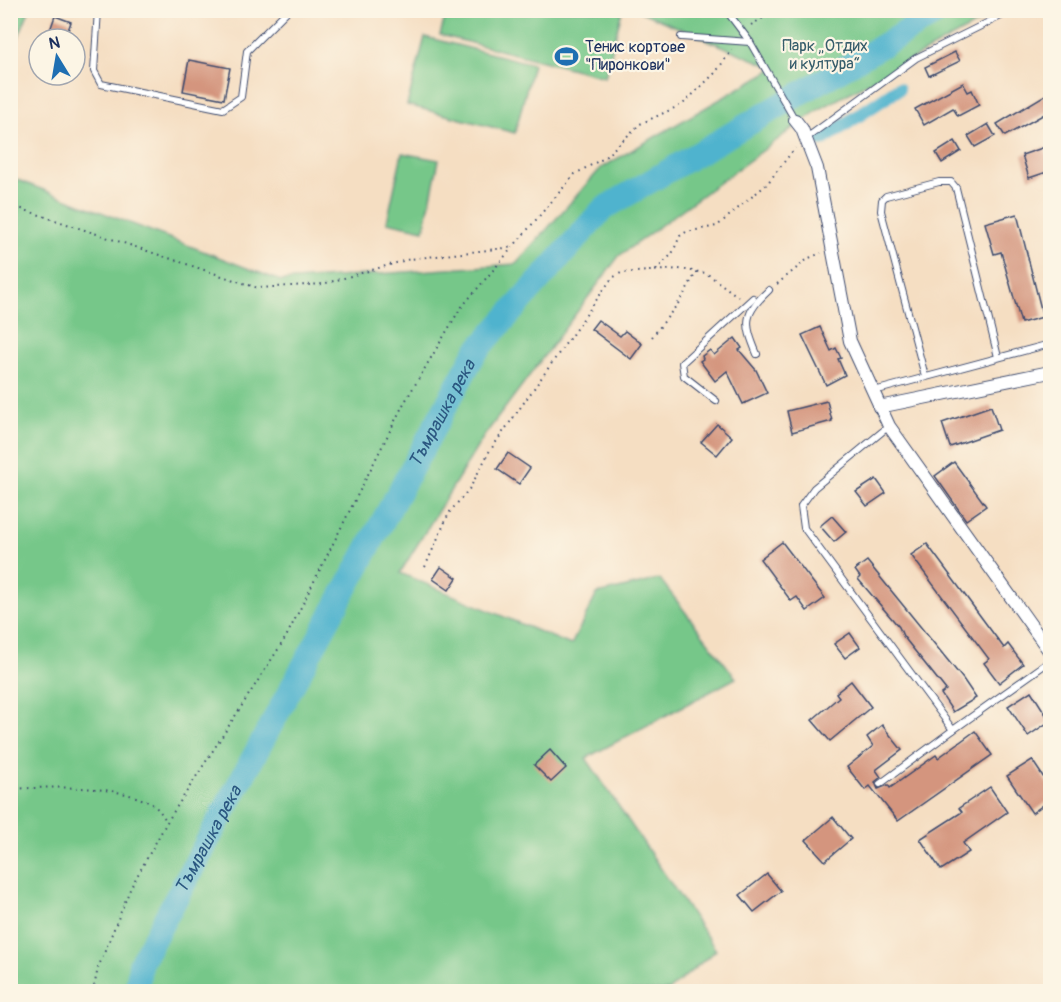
<svg xmlns="http://www.w3.org/2000/svg" width="1061" height="1002" viewBox="0 0 1061 1002" font-family="Pangolin,sans-serif">
  <rect width="100%" height="100%" fill="#fcf5e5"/>
  <filter id="ink" filterUnits="userSpaceOnUse"><feTurbulence type="fractalNoise" baseFrequency=".0167" numOctaves="2"/><feDisplacementMap in="SourceGraphic" scale="12" xChannelSelector="R" yChannelSelector="G"/><feConvolveMatrix kernelMatrix="1 2 1 2 8 2 1 2 1" color-interpolation-filters="sRGB"/></filter>
  <filter id="wash" filterUnits="userSpaceOnUse"><feTurbulence type="fractalNoise" baseFrequency=".008" numOctaves="4" result="noise"/><feDisplacementMap in="SourceGraphic" scale="24" xChannelSelector="R" yChannelSelector="G"/><feGaussianBlur stdDeviation="1.35" result="paint"/><feColorMatrix in="noise" values="0 0 0 0 0 0 0 0 0 0 0 0 0 0 0 0 0 1.4 0 .05"/><feComposite in="paint" operator="in"/></filter>
  <g filter="url(#wash)">
    <rect width="100%" height="100%" fill="#f5dec2"/>
    <g fill="#76c789" stroke="#487b74" stroke-width="1.5">
      <polygon points="11,10 29,11 11,55 10,11"/>
      <polygon points="447,10 622,10 622,11 605,77 440,35"/>
      <polygon points="639,11 1000,11 818,110 619,256 484,436 400,573 571,645 597,594 660,579 736,678 586,758 716,950 668,991 11,991 10,177 281,281 516,264 601,168 774,68"/>
      <polygon points="425,37 533,64 515,133 407,105"/>
      <polygon points="402,153 439,160 424,230 387,222"/>
    </g>
    <g fill="none" stroke-linecap="round" stroke-linejoin="round">
      <polyline stroke="#4fb3ce" stroke-width="14" points="822,140 898,89"/>
      <path stroke="#4fb3ce" stroke-width="24" id="s1" d="M137,992L140,964L475,353L603,209L943,10"/>
    </g>
    <g id="blocks">
      <g fill="#d4957e">
        <polygon points="55,16 71,22 65,39 47,39"/>
        <polygon points="955,52 960,61 929,76 925,67"/>
        <polygon points="189,60 230,68 224,99 183,91"/>
        <polygon points="963,83 968,92 972,90 979,105 958,116 953,108 924,125 915,109"/>
        <polygon points="1050,92 1050,111 1005,136 997,124"/>
        <polygon points="988,124 995,136 975,147 968,136"/>
        <polygon points="955,141 961,151 942,163 936,153"/>
        <polygon points="1045,147 1050,171 1029,178 1022,155"/>
        <polygon points="1017,214 1043,317 1021,323 1001,252 994,254 985,223"/>
        <polygon points="598,320 620,336 625,331 642,344 631,359 591,329"/>
        <polygon points="820,327 831,351 836,348 841,358 838,359 845,375 826,385 802,335"/>
        <polygon points="735,338 742,348 739,350 756,370 767,393 743,404 727,371 715,381 700,361 703,359 702,356 710,350 714,355"/>
        <polygon points="827,401 832,421 792,432 787,411"/>
        <polygon points="991,406 999,430 950,447 942,423"/>
        <polygon points="717,424 732,437 717,455 701,442"/>
        <polygon points="508,453 530,468 519,484 497,469"/>
        <polygon points="954,462 986,506 966,520 935,476"/>
        <polygon points="876,479 886,493 867,506 856,492"/>
        <polygon points="832,516 846,532 834,542 820,526"/>
        <polygon points="782,542 825,598 807,611 797,597 791,601 760,559"/>
        <polygon points="927,544 1004,648 1008,644 1023,664 999,683 984,663 989,659 911,555"/>
        <polygon points="867,561 963,679 976,698 953,712 941,694 946,690 903,636 899,627 858,579 860,577 855,570"/>
        <polygon points="441,567 457,578 449,590 433,579"/>
        <polygon points="850,633 860,647 845,658 834,644"/>
        <polygon points="851,681 871,707 830,741 812,720 839,697 836,693"/>
        <polygon points="1031,691 1050,721 1028,736 1008,706"/>
        <polygon points="882,725 902,750 876,770 881,777 875,782 878,789 888,785 890,788 936,755 938,758 975,731 992,755 898,821 870,786 865,790 847,767 873,746 867,737"/>
        <polygon points="550,750 566,768 551,782 534,765"/>
        <polygon points="1032,760 1050,787 1050,800 1032,813 1007,776"/>
        <polygon points="990,787 1007,812 963,843 969,852 941,870 920,839 962,812 959,808"/>
        <polygon points="833,817 851,839 825,861 806,840"/>
        <polygon points="767,874 781,891 754,912 740,895"/>
      </g>
    </g>
  </g>
  <g filter="url(#ink)">
    <use href="#blocks" fill-opacity="0" stroke="#3c496d" stroke-width="1.5"/>
    <g fill="none" stroke-linecap="round" stroke-linejoin="round">
      <defs>
        <g id="lane">
          <polyline points="98,10 94,71 101,84 223,109 241,97 247,51 288,10"/>
          <polyline points="726,10 750,42 795,120"/>
          <polyline points="681,37 750,42"/>
          <polyline points="805,139 916,58 1013,10"/>
          <path d="M757,354C744,323 743,314 769,290"/>
          <polyline points="925,376 881,211 882,200 886,196 939,182 951,182 956,188 998,357"/>
          <polyline points="874,391 1050,344"/>
          <polyline points="716,401 684,376 682,363 753,298"/>
          <polyline points="889,426 814,488 801,506 804,528 953,730 1050,661"/>
          <polyline points="880,784 953,730"/>
        </g>
        <g id="street">
          <polyline points="795,120 802,129 817,168 850,341 889,426 1050,652"/>
          <polyline points="879,407 1050,372"/>
        </g>
      </defs>
      <use href="#lane" stroke="#3c496d" stroke-width="8"/>
      <use href="#street" stroke="#3c496d" stroke-width="14"/>
      <g stroke="#3c496d" stroke-width="2" stroke-dasharray="1.5 4.5" stroke-linecap="butt">
        <polyline points="751,25 777,10"/>
        <polyline points="10,205 258,288 323,284 410,259 514,247"/>
        <polyline points="656,270 672,254 680,236 686,232 717,226 767,184 795,148"/>
        <polyline points="777,284 809,258 821,253"/>
        <polyline points="652,337 680,301 697,271"/>
        <polyline points="425,567 449,513 470,488 489,452 612,278 621,273 679,269 706,273 740,298"/>
        <path d="M10,789C50,787 113,784 148,802C157,806 162,814 167,822"/>
        <polyline points="93,992 98,968 131,887 167,822 286,637 403,405 460,309 575,174 604,158 640,124 683,104 715,73 732,50"/>
      </g>
      <use href="#lane" stroke="#fff" stroke-width="6"/>
      <use href="#street" stroke="#fff" stroke-width="12"/>
    </g>
  </g>
  <defs>
    <symbol id="stadium-bare" viewBox="-9 -9 18 18"><path d="M0-5a6.5 5 0 1 0 0 10a6.5 5 0 1 0 0-10ZM-3.5-1.8h7v3.6h-7Z" fill="#1f6fb2" stroke="#fcf5e5" stroke-width="2.5" paint-order="stroke"/></symbol>
  </defs>
  <g fill-rule="evenodd">
    <use href="#stadium-bare" x="550" y="40" width="33" height="33"/>
  </g>
  <g text-anchor="middle" dominant-baseline="central" stroke-width="4.5" stroke-linejoin="round" paint-order="stroke">
    <g font-size="16" fill="#365d6b" stroke="#fcf5e5">
      <text x="825" y="46">Парк „Отдих<tspan x="825" dy="18">и култура“</tspan></text>
    </g>
    <g font-size="16" fill="#1b2f5e" stroke="#fcf5e5" text-anchor="start">
      <text x="585" y="47">Тенис кортове<tspan x="585" dy="18">"Пиронкови"</tspan></text>
    </g>
    <g font-size="18" font-style="italic" fill="#2b5780" stroke="#fcf5e5">
      <text stroke="none"><textPath href="#s1" startOffset="656">Тъмрашка река</textPath></text>
      <text stroke="none"><textPath href="#s1" startOffset="170">Тъмрашка река</textPath></text>
    </g>
  </g>
  <rect width="1061" height="1002" fill="none" stroke="#fcf5e5" stroke-width="36"/>
  <g transform="translate(57 57) rotate(349)"><circle r="28" fill="#fcf5e5" stroke="#a2a6af" stroke-width="1.5"/>
  <path d="M0-4.5L10 22L0 15L-10 22Z" fill="#1f6fb2"/>
  <text y="-9" font-size="16" font-weight="bold" text-anchor="middle" fill="#1b2f5e">N</text>
  </g>
</svg>
